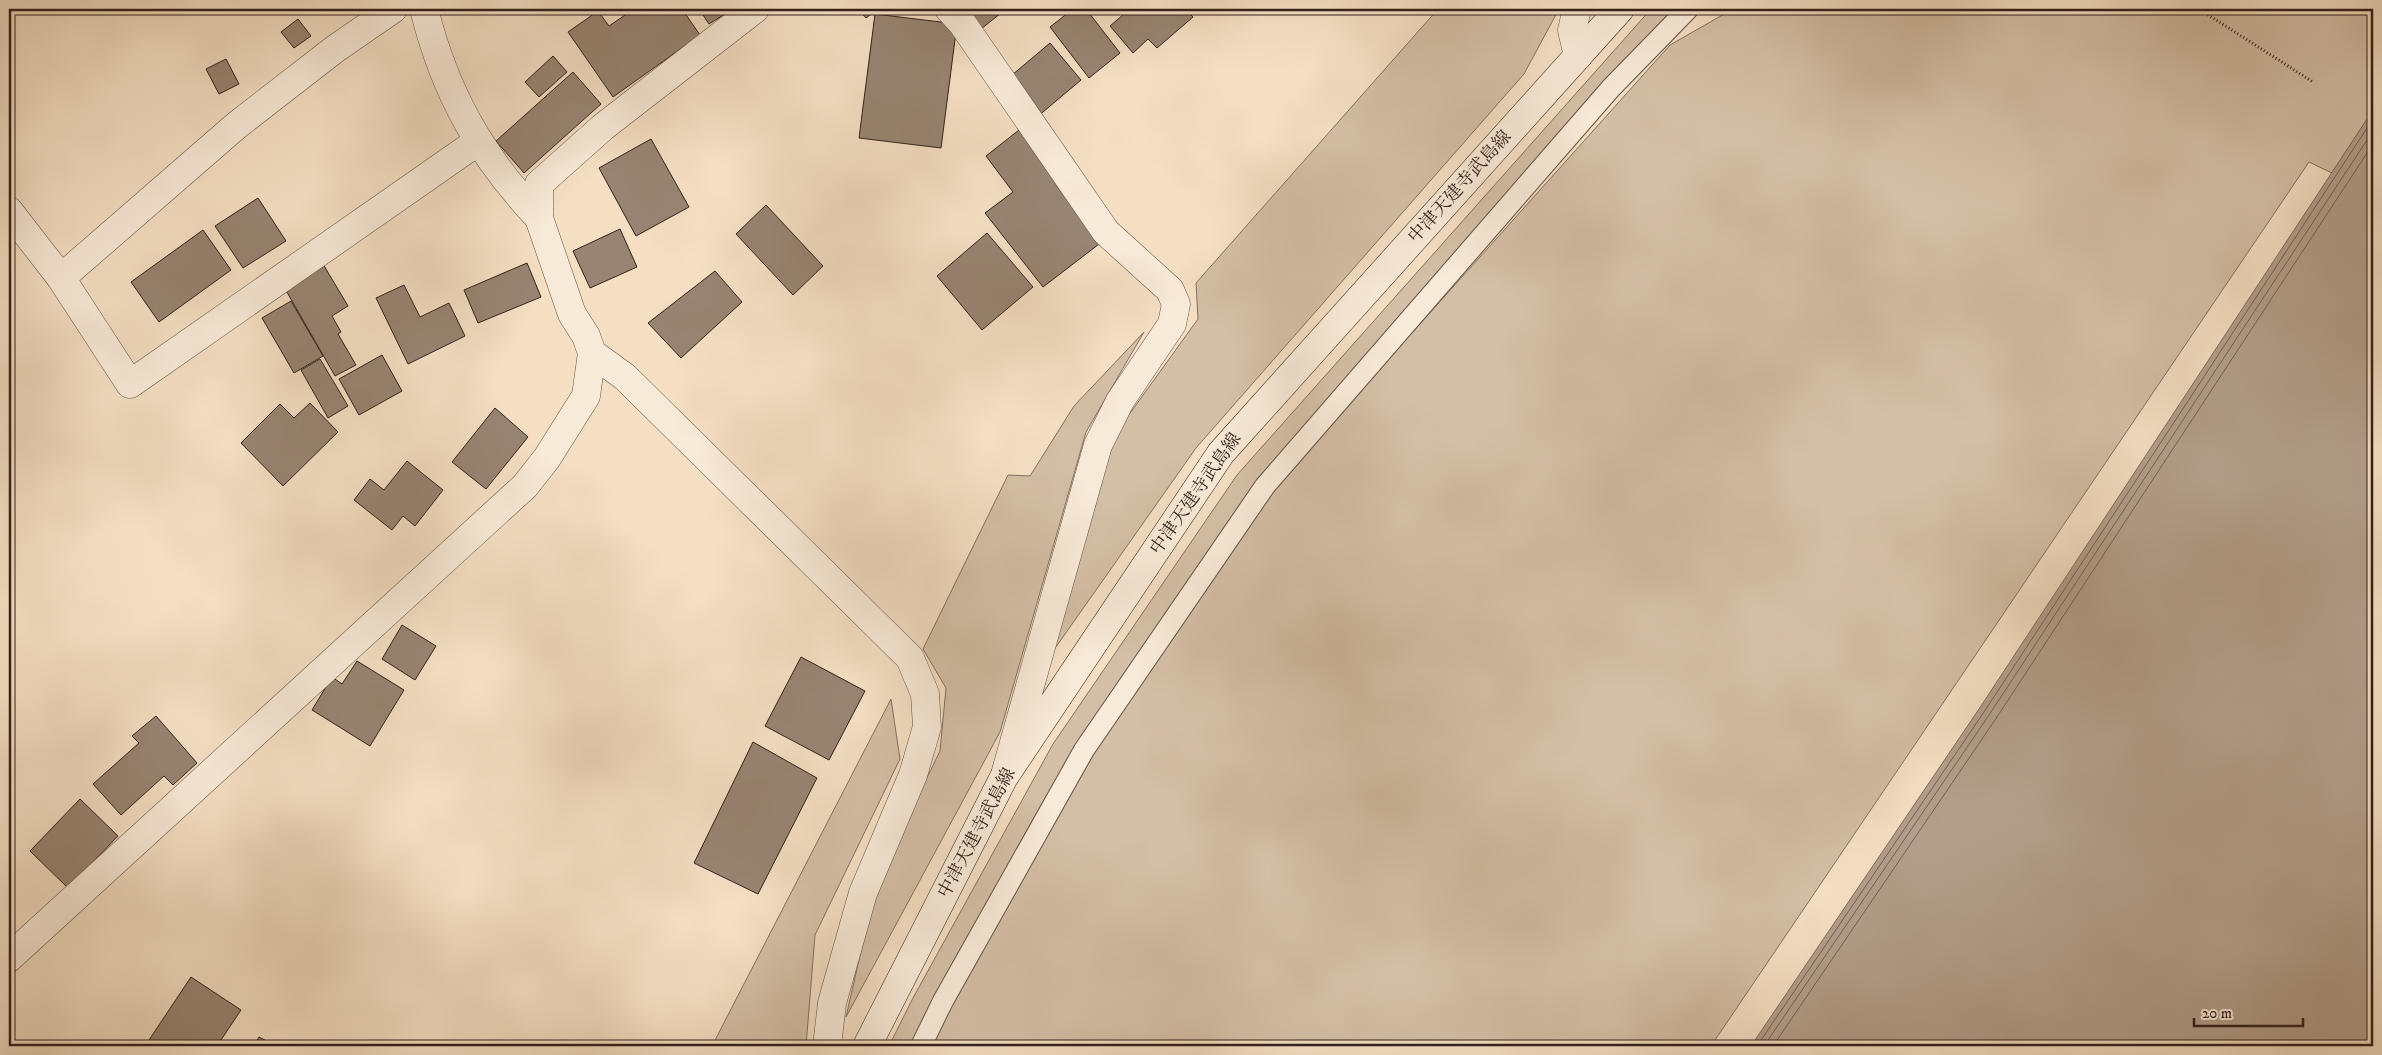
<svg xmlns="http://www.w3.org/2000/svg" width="2382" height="1055" viewBox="0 0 2382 1055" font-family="'IM FELL DW Pica','Noto Serif JP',serif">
  <rect width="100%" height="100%" fill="#f4dfc3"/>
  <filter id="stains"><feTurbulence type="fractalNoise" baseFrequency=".004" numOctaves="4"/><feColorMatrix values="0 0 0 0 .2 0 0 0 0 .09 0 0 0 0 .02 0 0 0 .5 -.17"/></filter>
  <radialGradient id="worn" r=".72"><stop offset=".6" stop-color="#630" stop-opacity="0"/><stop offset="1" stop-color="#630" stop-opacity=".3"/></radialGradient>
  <g fill="#d3bfa6" stroke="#827060">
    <polygon points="1438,9 1559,9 1524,74 1196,448 1051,654 1110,441 1198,319 1196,283"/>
    <polygon points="1651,9 1676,9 1258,482 911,1046 889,1046 913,998 1053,744 1237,475"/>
    <polygon points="1733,9 2373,9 2373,110 2332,173 2309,162 1711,1046 930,1046 953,1000 1093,751 1272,489 1670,45"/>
    <polygon points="1144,332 1086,432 1000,732 846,1017 877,881 940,751 946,688 923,649 1008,475 1030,476 1074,406"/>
    <polygon points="891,699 900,759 815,935 806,1046 712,1046"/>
  </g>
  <polygon fill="#b29e8a" stroke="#7f6c5e" points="2373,110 2373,1046 1751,1046 1979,709"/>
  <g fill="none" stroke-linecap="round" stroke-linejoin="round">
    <g stroke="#726052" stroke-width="1">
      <polyline points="1757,1046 1984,712 2373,119"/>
      <polyline points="1764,1046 1989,715 2373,131"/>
      <polyline points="1773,1046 1995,720 2373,144"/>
    </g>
  </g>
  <g fill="#978472" stroke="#32211b">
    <polygon points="634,9 682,9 700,35 613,97 568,32 598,11 609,26"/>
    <polygon points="699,9 733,9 709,24"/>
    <polygon points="858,9 878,9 866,18"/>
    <polygon points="957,9 1006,9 976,33"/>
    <polygon points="1073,9 1086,9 1120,53 1089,78 1050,27"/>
    <polygon points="1130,9 1185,9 1193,17 1157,48 1148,39 1133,53 1110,26"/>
    <polygon points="875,14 957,24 941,148 859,138"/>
    <polygon points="298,19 311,36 294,48 281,32"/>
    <polygon points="1050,43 1081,80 1037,117 1005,81"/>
    <polygon points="553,56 567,72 539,97 525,82"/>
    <polygon points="226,59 239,84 219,94 206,69"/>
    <polygon points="573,72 601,104 524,173 496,141"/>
    <polygon points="1019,130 1103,241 1043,287 985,213 1013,192 986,156"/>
    <polygon points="651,139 689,207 636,236 599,168"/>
    <polygon points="258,198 286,241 243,268 215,226"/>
    <polygon points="766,205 823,266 793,295 736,234"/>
    <polygon points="620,229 637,267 590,288 573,251"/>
    <polygon points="203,230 231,270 159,322 131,282"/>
    <polygon points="987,233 1033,287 982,330 937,276"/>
    <polygon points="527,263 541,297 478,323 464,290"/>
    <polygon points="323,264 348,306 332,316 341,332 338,334 356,365 335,376 284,287"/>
    <polygon points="715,271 742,302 681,358 648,323"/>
    <polygon points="404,285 420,317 449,303 465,336 408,364 376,298"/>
    <polygon points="291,301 323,356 294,373 262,318"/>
    <polygon points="382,355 402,391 359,415 339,379"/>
    <polygon points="320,359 348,406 328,418 301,370"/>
    <polygon points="310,403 338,432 283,486 241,443 280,404 294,418"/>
    <polygon points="495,408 528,437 486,489 452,462"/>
    <polygon points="407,461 443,490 415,526 403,516 392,530 354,500 370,479 384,490"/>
    <polygon points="402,625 436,646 415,680 382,659"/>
    <polygon points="801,657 865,691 829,760 765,726"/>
    <polygon points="357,661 404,690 370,746 312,710 332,677 342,684"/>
    <polygon points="156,716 197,763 173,785 164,776 121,815 93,784 139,743 132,736"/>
    <polygon points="753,742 817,778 758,894 694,863"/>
    <polygon points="80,799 118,836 68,888 30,851"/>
    <polygon points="191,977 241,1010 217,1046 145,1046"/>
    <polygon points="259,1037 276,1046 254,1046"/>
  </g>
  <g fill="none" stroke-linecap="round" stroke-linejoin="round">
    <defs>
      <polyline id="service" points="921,1046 943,1001 1084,750 1265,486 1611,88 1688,9"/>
      <g id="minor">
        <path d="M424,9C445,93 480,155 539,218"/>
        <polyline points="949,9 962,23 1106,232 1170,290 1176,304 1172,324 1120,401 1098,445 1006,771"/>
        <polyline points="1577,9 1572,30 1578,56"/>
        <polyline points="9,211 61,278 130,384 477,142"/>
        <polyline points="61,278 237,125 335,49 393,9"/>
        <polyline points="592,353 625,377 910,658 925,694 927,727 913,775 863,893 832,1003 827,1046"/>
        <polyline points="9,958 525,486 547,458 586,396 592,353 586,336 572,314 539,218 539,184 603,127 755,9"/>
      </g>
      <polyline id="secondary" points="867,1046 1004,777 1221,453 1620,9"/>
    </defs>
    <use href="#service" stroke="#625045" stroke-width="22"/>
    <use href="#minor" stroke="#625045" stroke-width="29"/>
    <use href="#secondary" stroke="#32211b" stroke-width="29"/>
    <polyline stroke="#32211b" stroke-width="3" stroke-dasharray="1 2.5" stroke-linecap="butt" points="2199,9 2313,82"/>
    <use href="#service" stroke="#f8ead8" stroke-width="20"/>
    <use href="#minor" stroke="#f8ead8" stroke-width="28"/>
    <use href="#secondary" stroke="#f8ead8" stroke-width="28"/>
  </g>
  <g text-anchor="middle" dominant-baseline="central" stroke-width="4" stroke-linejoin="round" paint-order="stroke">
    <g font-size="18" fill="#32211b" stroke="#f8ead8">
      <text transform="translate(1460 187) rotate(-48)">中津天建寺武島線</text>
      <text transform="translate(1196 494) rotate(-55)">中津天建寺武島線</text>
      <text transform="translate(977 833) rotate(-62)">中津天建寺武島線</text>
    </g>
  </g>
  <rect width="2382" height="1055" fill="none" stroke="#f4dfc3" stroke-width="30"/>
  <rect x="10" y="10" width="2362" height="1035" fill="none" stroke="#32211b" stroke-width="2.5"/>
  <rect x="15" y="15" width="2352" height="1025" fill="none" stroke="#32211b"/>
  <path d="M2194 1018v8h109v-8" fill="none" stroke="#32211b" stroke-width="2.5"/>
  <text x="2202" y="1018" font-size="15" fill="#32211b" stroke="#f8ead8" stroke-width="4" paint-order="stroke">20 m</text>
  <rect width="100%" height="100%" filter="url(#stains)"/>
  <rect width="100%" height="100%" fill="url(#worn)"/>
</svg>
